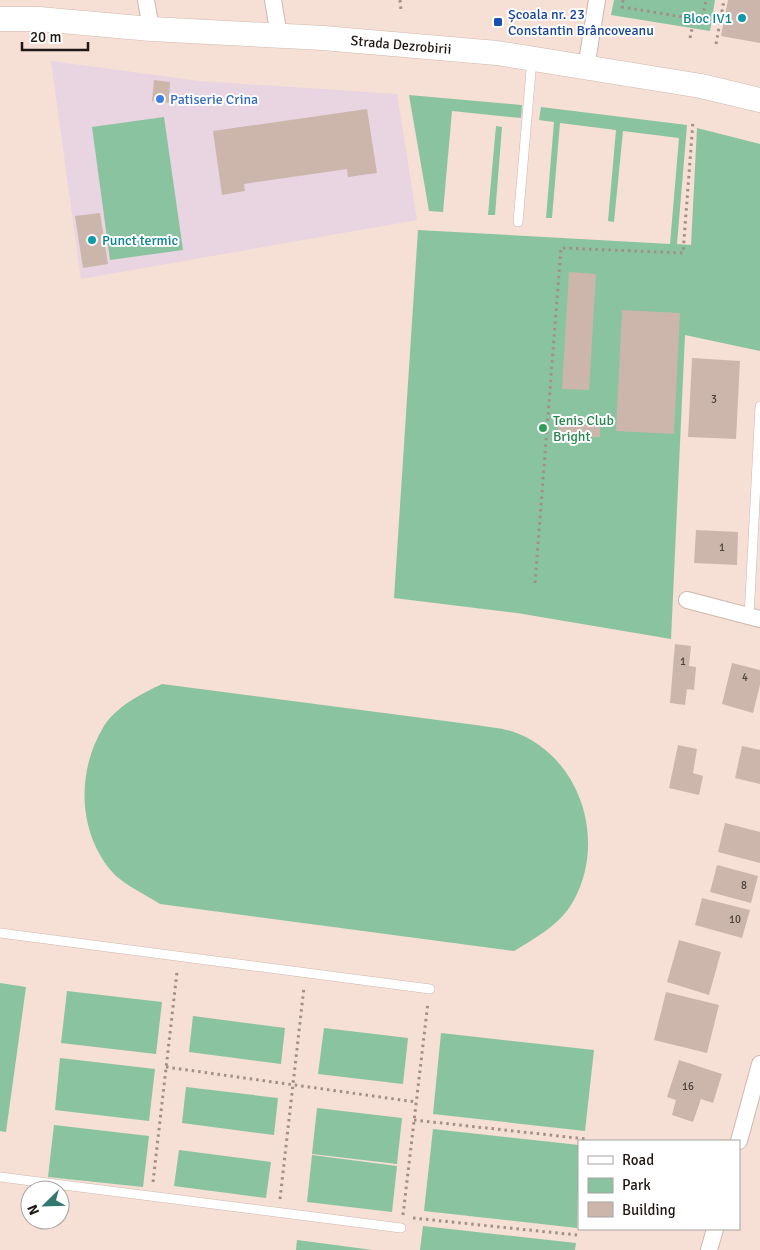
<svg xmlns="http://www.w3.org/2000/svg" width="760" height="1250" viewBox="0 0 760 1250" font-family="Signika,sans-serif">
  <rect width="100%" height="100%" fill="#f6dfd4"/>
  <polygon fill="#e9d4e1" points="51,61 199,81 397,94 417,220 81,279"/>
  <g fill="#8ac3a0">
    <polygon points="614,0 715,0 710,31 611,15"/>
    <polygon points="409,95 522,105 521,118 452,111 443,212 429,211"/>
    <polygon points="541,107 687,125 677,244 691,245 697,128 760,144 760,351 685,335 671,639 517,613 394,598 418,230 670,244 679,138 623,131 614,222 608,221 616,130 560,123 552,218 546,218 554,122 539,120"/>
    <polygon points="164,117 183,250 110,260 92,127"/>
    <polygon points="496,126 502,127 495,215 488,215"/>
    <path d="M162,684L476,725C488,727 502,728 514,732C580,756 607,839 574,900C561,924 537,937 514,951L160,904C146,895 127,886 115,875C77,835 76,771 104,726C117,706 141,694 162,684Z"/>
    <polygon points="0,983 26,987 6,1132 0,1131"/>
    <polygon points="67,991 162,1002 156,1054 61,1043"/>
    <polygon points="193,1016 285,1028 281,1064 189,1052"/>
    <polygon points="324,1028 408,1038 403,1084 318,1074"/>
    <polygon points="441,1033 594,1050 585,1131 433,1114"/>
    <polygon points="60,1058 155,1069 149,1121 55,1110"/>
    <polygon points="186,1087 278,1098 274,1135 182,1123"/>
    <polygon points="317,1108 402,1118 397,1164 312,1154"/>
    <polygon points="54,1125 149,1136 143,1187 48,1177"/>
    <polygon points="433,1129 579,1145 577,1228 424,1211"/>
    <polygon points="179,1150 271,1162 266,1198 174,1186"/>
    <polygon points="312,1155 397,1166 392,1212 307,1202"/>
    <polygon points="423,1226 576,1243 575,1250 420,1250"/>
    <polygon points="297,1240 373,1250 296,1250"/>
  </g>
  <g fill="#ccb6ab">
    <polygon points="728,0 760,0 760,43 721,36"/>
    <polygon points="154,80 170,82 169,103 152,101"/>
    <polygon points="367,109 377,173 348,177 347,169 244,184 245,191 222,195 213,131"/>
    <polygon points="100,213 108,264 83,268 75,216"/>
    <polygon points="569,272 596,274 589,390 562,389"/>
    <polygon points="622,310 680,313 674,434 616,431"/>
    <polygon points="692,358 740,361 736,439 688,437"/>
    <polygon points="559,416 600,417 600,437 558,436"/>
    <polygon points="696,530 738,532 737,565 694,563"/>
    <polygon points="675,644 691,646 689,666 696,667 694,690 687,689 685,705 670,703"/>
    <polygon points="732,663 760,670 760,685 753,713 722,704"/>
    <polygon points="678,745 697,749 693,773 703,776 699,795 669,788"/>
    <polygon points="742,746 760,750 760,784 735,778"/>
    <polygon points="725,823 760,832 760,863 718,852"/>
    <polygon points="717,865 758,876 751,903 710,892"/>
    <polygon points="702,898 750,910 742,938 695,925"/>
    <polygon points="679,940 721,952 709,995 667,982"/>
    <polygon points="666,992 719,1005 707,1053 654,1040"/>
    <polygon points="679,1060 722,1074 713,1103 701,1099 693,1122 672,1115 676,1100 667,1097"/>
  </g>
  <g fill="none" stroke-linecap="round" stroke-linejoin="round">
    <defs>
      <g id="service">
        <polyline points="518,222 532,59"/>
        <polyline points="749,617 760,406"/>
        <polyline points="0,933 430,989"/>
        <polyline points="0,1177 401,1228"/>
      </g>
      <g id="minor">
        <polyline points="146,0 151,29"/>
        <polyline points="273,0 279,36"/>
        <polyline points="586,68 597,0"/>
        <polyline points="687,600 760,619"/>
        <polyline points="739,1141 760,1064"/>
        <polyline points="709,1250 715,1229"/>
      </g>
      <polyline id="secondary" points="0,19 39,19 151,29 323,38 497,53 701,86 760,100"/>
    </defs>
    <use href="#service" stroke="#ceb8ad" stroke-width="10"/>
    <use href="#minor" stroke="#ceb8ad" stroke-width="18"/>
    <use href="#secondary" stroke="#ceb8ad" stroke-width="25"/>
    <g stroke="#a19087" stroke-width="3" stroke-dasharray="2.5 4" stroke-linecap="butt">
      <polyline points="400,0 401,10"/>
      <polyline points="623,0 622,7 702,20 706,0"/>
      <polyline points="690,38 694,19"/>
      <polyline points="716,44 724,0"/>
      <polyline points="535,583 561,248 683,253 693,121"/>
      <polyline points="166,1067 416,1102"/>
      <polyline points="414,1120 586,1139"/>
      <polyline points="153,1182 177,972"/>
      <polyline points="280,1199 304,987"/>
      <polyline points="403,1215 428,1002"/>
      <polyline points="413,1218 577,1235"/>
    </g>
    <use href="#service" stroke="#fff" stroke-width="9"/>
    <use href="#minor" stroke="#fff" stroke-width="16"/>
    <use href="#secondary" stroke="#fff" stroke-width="24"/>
  </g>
  <g fill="#0f9aa8" stroke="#fff" stroke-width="2">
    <circle cx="742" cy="18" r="5"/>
    <circle cx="92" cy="240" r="5"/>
  </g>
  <rect fill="#1a4fb4" stroke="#fff" stroke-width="2" x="493" y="17" width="10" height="10" rx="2.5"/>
  <circle fill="#3f7fe0" stroke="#fff" stroke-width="2" cx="160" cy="99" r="5"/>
  <circle fill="#2e9e5b" stroke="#fff" stroke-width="2" cx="543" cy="428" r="5"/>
  <g text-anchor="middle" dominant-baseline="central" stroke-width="4" stroke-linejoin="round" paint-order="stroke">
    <g font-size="11" fill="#4b403a">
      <text x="714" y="399">3</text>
      <text x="722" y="547">1</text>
      <text x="683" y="661">1</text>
      <text x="745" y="677">4</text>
      <text x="744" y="885">8</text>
      <text x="735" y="919">10</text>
      <text x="688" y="1086">16</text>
    </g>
    <g font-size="14" fill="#164399" stroke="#fff" text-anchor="start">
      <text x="508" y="14">Școala nr. 23<tspan x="508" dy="16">Constantin Brâncoveanu</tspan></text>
    </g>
    <g font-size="14" fill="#0d838f" stroke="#fff" text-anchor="end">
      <text x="732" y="18">Bloc IV1</text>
      <text x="102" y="240" text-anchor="start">Punct termic</text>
    </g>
    <g font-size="14" fill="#201814" stroke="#fff">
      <text transform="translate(401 45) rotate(5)">Strada Dezrobirii</text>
    </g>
    <g font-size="14" fill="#366cbe" stroke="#fff" text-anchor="start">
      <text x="170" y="99">Patiserie Crina</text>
    </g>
    <g font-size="14" fill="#27864d" stroke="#fff" text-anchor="start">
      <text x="553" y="420">Tenis Club<tspan x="553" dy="16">Bright</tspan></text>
    </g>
  </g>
  <rect x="578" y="1140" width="162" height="90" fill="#ffffff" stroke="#a6a3a1"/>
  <rect x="588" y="1156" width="25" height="8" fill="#ffffff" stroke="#a6a3a1"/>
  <text x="622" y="1165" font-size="15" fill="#201814">Road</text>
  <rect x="588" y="1178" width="25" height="15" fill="#8ac3a0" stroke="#a6a3a1"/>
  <text x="622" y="1190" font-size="15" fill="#201814">Park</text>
  <rect x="588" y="1202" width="25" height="15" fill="#ccb6ab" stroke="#a6a3a1"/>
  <text x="622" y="1215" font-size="15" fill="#201814">Building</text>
  <g transform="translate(45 1205) rotate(247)"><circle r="24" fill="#ffffff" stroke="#a6a3a1"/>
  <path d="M0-4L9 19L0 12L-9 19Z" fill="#32786f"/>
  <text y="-8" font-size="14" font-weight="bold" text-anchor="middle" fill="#201814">N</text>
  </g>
  <path d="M22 42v8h66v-8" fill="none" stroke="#201814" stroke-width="2.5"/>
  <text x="30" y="42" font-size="15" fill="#201814" stroke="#ffffff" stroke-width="4" paint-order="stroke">20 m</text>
</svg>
